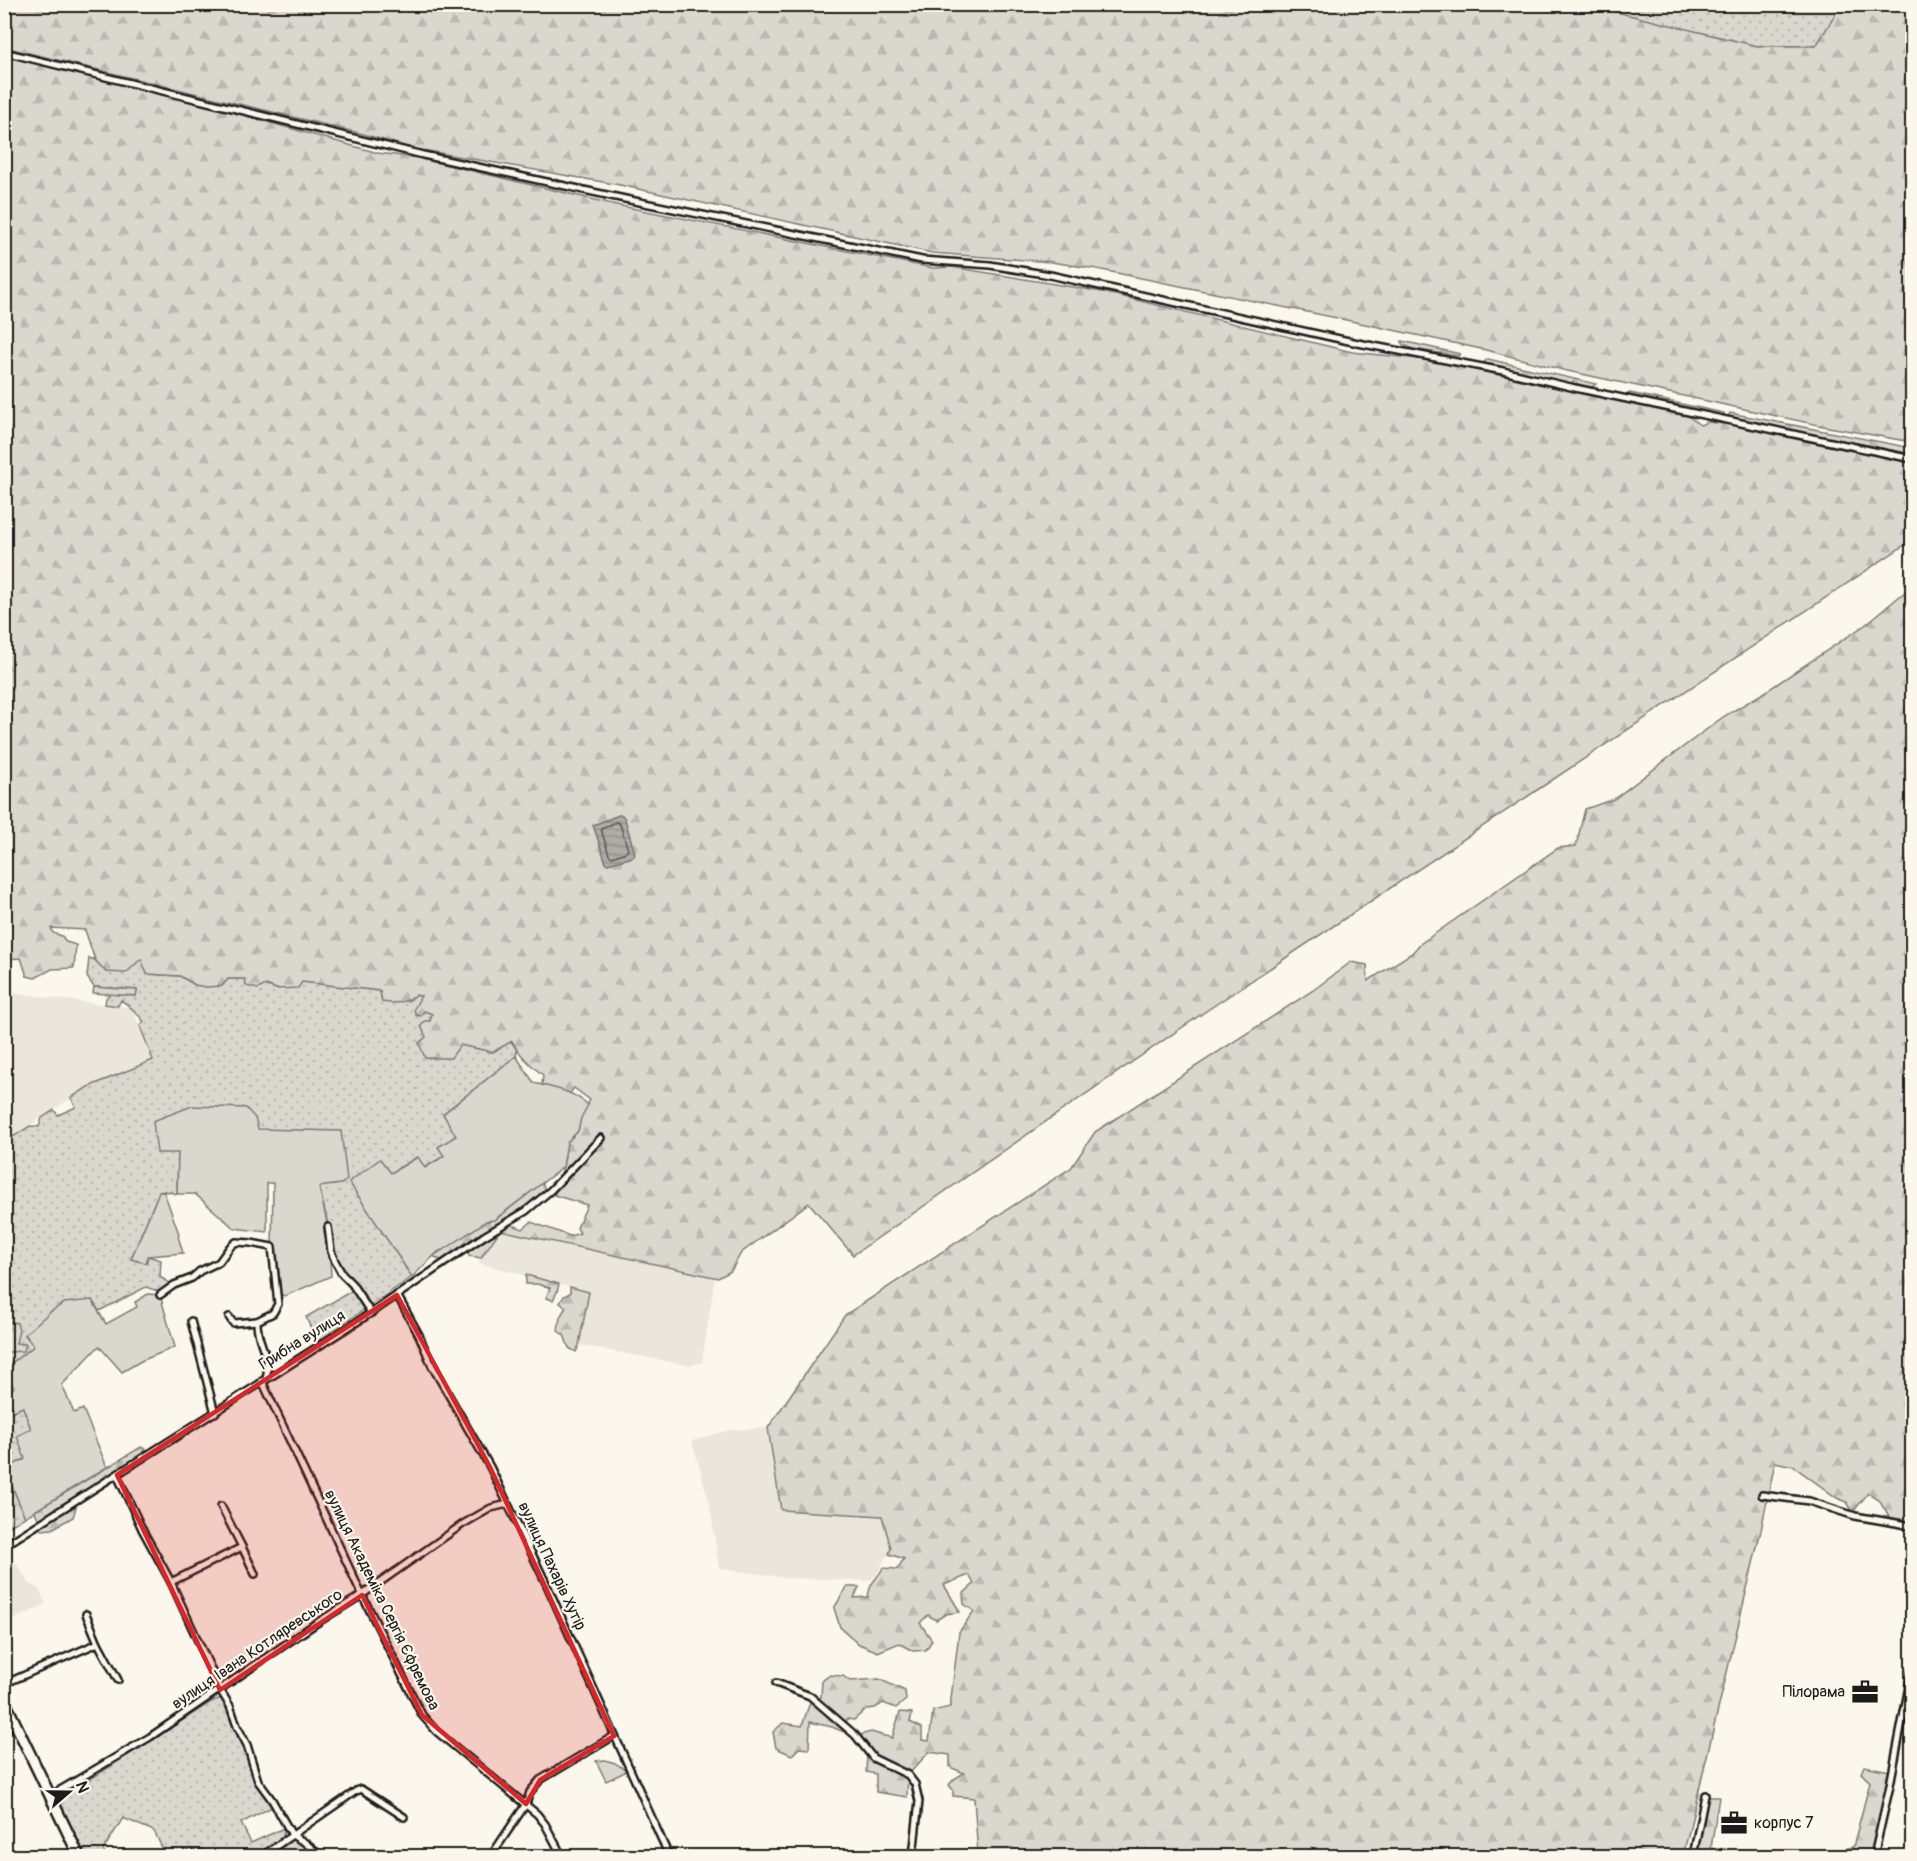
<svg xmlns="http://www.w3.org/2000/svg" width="1917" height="1861" viewBox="0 0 1917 1861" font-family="Pangolin,sans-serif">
  <defs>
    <pattern id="grass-dots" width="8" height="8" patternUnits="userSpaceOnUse" patternTransform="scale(1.5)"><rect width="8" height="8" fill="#dad7ce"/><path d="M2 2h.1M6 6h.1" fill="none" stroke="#bab8b0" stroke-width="1.8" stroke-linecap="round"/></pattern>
    <pattern id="forest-firs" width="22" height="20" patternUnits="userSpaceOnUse" patternTransform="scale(1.5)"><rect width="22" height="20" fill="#dad7ce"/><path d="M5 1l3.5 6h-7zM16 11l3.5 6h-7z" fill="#bab8b0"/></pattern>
    <pattern id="water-rules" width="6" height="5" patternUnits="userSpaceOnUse" patternTransform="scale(1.5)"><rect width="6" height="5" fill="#afaca5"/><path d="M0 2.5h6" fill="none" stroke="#96938d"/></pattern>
  </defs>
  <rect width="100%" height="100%" fill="#fbf7ec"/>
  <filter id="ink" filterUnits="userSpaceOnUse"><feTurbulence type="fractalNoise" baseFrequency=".0167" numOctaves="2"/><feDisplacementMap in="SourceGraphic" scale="12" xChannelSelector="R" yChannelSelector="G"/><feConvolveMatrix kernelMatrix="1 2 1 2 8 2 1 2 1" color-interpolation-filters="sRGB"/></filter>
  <g filter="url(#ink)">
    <g fill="#eae6dc">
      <polygon points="5,992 132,1008 153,1060 88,1087 5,1142"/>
      <polygon points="500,1230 715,1277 702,1362 691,1365 682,1364 579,1345 588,1292 478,1263"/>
      <polygon points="768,1428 781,1510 882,1516 891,1548 876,1575 871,1579 867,1581 786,1578 719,1568 710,1505 692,1441 729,1430"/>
      <polygon points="16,1563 30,1584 39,1589 46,1604 13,1620 8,1609 5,1609 5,1572"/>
    </g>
    <g fill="url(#grass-dots)" stroke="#7b7a75" stroke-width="1.5">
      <polygon points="1583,5 1841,5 1817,46 1757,46"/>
      <polygon points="1630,393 1724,413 1724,417 1626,395"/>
      <path d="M89,958L95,960L106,972L142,959L148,974L180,976L195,985L222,986L228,979H246L276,989L302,982L380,991L382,1002L408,1001L416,995L422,996L424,1010L432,1013L430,1021L460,1045L493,1052L511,1041L517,1050L516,1056L444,1113L456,1136L444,1156L424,1168L417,1157L391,1173L350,1182L412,1277L315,1343L316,1340L306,1317L357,1288L335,1255L319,1186L341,1184L257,1129L255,1118L178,1153L177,1194L165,1191L159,1192L131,1259L146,1263L148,1256L161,1260L160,1277L170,1283L160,1292L146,1287L99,1311L92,1300L25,1335L34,1346L5,1368V1142L30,1126L39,1127L42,1118L54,1110L58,1115L76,1107L71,1098L88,1087L153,1060L140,1026L144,1022C139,1015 129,1005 121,1000L118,1006L105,1004L106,998L110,994L136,996L137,990L94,987L87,977Z"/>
      <polygon points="4,1395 13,1411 23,1407 31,1429 25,1459 5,1470 25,1517 5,1529"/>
      <polygon points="221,1698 236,1727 253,1771 272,1807 241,1823 251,1843 284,1828 283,1838 257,1856 205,1856 202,1849 199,1850 202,1856 196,1856 192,1849 176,1856 166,1856 154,1831 123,1818 103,1850 106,1856 84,1856 55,1798 66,1792 72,1791 211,1702"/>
      <path d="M290,1840C301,1840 308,1849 316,1856H265Z"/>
    </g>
    <g fill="url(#forest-firs)" stroke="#7b7a75" stroke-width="1.5">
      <polygon points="1583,4 1757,46 1816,46 1841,5 1912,5 1912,442 1823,426 1563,370 1486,350 1337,318 1097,269 1051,262 932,253 620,185 411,148 363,134 4,47 5,4"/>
      <path d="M5,56L221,109L378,153L418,158L621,206L933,268L952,267L1103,292L1352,352L1430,360L1688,416L1700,425L1708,422L1749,427L1912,462V540L1209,1009L853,1255L809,1203L741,1253L731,1271L718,1278L500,1230L481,1258L469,1256L467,1249L445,1263L433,1256L486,1221L495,1220L542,1183L547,1193L507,1223L523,1229L531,1222L570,1236L580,1233L577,1228L587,1205L554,1195L563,1167L567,1142L578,1131L580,1118L590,1100L574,1088L570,1093L542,1085L543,1075C530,1065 519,1055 512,1041L493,1052L460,1045L451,1058H425L419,1043L426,1037L421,1026L425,1021H430L432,1014L424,1011L421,1016L416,1015L414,1009L421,996L416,995C405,1003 395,1004 382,1002L380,991L302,982L298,988L276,989L266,985L258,989L246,986L245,979H228L222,986L206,987L195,985L180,976L147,974L141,959L126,973L106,972L95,960L85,930L51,928L53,933L62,936L66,942L76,945L74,968L52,969L35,978L27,976L21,958L5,959V929H8L12,923L5,922Z"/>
      <polygon points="1402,341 1460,354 1458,356 1413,349 1402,344"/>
      <polygon points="1488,359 1596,384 1590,388 1575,384 1565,383 1483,363"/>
      <polygon points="1730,413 1912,448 1912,454 1728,417"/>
      <path d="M1912,586V1522L1889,1517L1879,1500L1868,1493L1853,1512L1847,1502L1837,1498L1793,1466L1775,1462L1761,1530L1683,1856H978L974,1798L953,1796V1790L949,1785L954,1779L964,1773L950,1767V1755L929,1752L908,1775L907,1797L876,1792V1774L866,1772L867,1755L852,1737L871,1732L892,1738L900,1712L912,1713L910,1722L922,1728V1740L929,1741L933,1711L950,1707L959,1632L974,1611L964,1604L963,1594L974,1584L969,1575L944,1585L960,1612L946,1614L936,1620L928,1615L920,1623L932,1640L926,1650L913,1651L899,1643L878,1652L859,1644L840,1627L834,1608L847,1587H859L854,1598L868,1597C870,1581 876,1581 883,1568L897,1569L904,1559L889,1554L891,1548L882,1516L781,1510L768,1428L845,1315L1071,1168L1095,1132L1312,991L1351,962L1367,965L1368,981L1412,953L1420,944L1558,848L1576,846L1585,809L1614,799L1723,717L1765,692L1865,625Z"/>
      <polygon points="94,987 137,990 136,996 93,993"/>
      <polygon points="526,1275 559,1284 557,1292 553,1300 546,1298 550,1288 537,1284 526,1284"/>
      <polygon points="570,1287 589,1292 579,1345 576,1352 569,1348 564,1335 558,1331 560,1317 566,1307 560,1303 564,1296 570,1293"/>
      <polygon points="5,1321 17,1323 19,1330 16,1343 26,1344 24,1351 8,1352 5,1348"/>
      <polygon points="141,1447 148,1450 73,1498 76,1507 73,1517 52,1529 42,1530 35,1511"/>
      <polygon points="830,1675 843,1676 850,1681 879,1679 905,1691 906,1700 896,1708 883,1703 875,1708 866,1709 854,1720 847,1719 844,1732 832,1727 810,1722 809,1749 799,1748 792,1755 776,1748 773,1732 783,1723 802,1726 810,1702 821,1697 822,1681"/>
      <polygon points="1864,1766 1890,1771 1872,1856 1816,1856 1815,1849 1830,1852 1853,1847 1870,1782 1861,1773"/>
      <polygon points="1708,1797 1719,1797 1711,1848 1742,1856 1694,1856"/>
    </g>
    <g fill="#dad7ce" stroke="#7b7a75" stroke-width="1.5">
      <path d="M516,1056L534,1083C553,1088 574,1091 588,1105L581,1118L578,1131L567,1142L563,1167L494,1220L486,1221L447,1248L438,1252L412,1277L349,1182L380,1159L391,1173L418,1157L425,1168L444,1156L438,1147L456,1136L443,1114Z"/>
      <polygon points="192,1106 246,1108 255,1118 258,1129 341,1131 347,1180 341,1184 319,1187 328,1227 331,1276 285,1296 278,1293 272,1249 273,1183 267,1183 267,1232 234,1228 195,1194 177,1194 178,1153 157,1153 153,1121"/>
      <polygon points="159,1192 164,1192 179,1234 178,1236 183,1253 148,1256 146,1263 131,1259"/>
      <polygon points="148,1294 160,1295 175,1347 141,1361 122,1372 99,1346 62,1385 74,1413 83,1409 107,1467 25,1517 5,1469 25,1459 17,1436 31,1429 23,1407 13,1411 5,1395 14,1387 5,1372 5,1368 34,1346 25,1334 50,1312 64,1303 92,1300 106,1324 137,1307 135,1302"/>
      <polygon points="605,1760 615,1763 627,1771 606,1781 596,1761"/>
    </g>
    <polygon fill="url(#water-rules)" stroke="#74726e" stroke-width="1.5" points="619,815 622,815 625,819 635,854 633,857 608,864 606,863 593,825"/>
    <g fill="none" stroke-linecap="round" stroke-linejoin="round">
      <polygon stroke="#575653" stroke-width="1.5" points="616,822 620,824 628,850 626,852 612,857 609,855 601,829"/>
      <defs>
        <g id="minor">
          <polyline points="4,52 423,155 625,199 922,260 990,265 1050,275 1358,343 1503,371 1575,388 1912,459"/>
          <polyline points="328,1227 331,1251 335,1261 342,1274 352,1284 371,1313"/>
          <path d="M160,1295L174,1285L192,1278L200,1271L219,1262L230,1247L236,1242L251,1243L272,1247L278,1304L273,1313L257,1321C256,1343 272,1356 266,1379"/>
          <polyline points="397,1295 419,1335 432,1366 490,1467 546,1583 669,1856"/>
          <polyline points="229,1317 233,1323 257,1321"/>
          <polyline points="191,1321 215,1413"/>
          <polyline points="262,1381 362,1595 422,1715 437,1732 537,1814 545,1824 562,1856"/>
          <polyline points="117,1475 142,1529 171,1582 222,1693 230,1706 237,1726 247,1745 258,1781 272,1800 292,1835 304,1842 321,1856"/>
          <polyline points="1762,1495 1809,1501 1855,1516 1902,1524 1912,1527"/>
          <polyline points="4,1546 371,1313 484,1236 526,1211 551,1190 601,1138"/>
          <polyline points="242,1547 255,1574"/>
          <polyline points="171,1582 242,1547 221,1506"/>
          <polyline points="98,1643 118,1680"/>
          <polyline points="776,1683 810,1696 855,1735 873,1758 908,1775 915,1784 919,1801 913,1856"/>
          <polyline points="4,1684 98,1643 86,1614"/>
          <polyline points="50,1796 150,1737 315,1624 362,1595 463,1524 491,1508 508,1504"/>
          <polyline points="262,1856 356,1791 361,1789 404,1817"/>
          <polyline points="491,1856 526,1804 530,1792 540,1780 614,1736"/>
          <polyline points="1693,1856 1705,1795"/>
          <polyline points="1874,1856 1889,1790 1912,1671"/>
        </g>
        <polyline id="primary" points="4,1700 79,1856"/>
      </defs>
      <use href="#minor" stroke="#1c1c1c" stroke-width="10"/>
      <use href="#primary" stroke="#1c1c1c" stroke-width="14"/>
      <use href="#minor" stroke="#fbf7ec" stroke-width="5"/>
      <use href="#primary" stroke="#fbf7ec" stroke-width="9"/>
    </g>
  </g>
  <path fill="#d62828" fill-opacity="0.2" stroke="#d62828" stroke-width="4.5" stroke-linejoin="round" d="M397,1295L490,1467L614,1736L540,1780L526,1804L422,1715L362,1595L220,1690L117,1475Z"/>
  <defs>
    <symbol id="office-bare" viewBox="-9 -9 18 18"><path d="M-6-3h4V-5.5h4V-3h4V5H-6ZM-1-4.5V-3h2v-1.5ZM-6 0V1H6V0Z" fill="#1c1c1c" stroke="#fbf7ec" stroke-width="2.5" paint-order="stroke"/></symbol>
  </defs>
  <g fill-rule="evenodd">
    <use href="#office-bare" x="1846" y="1673" width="38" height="38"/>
    <use href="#office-bare" x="1715" y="1804" width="38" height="38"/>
  </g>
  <g text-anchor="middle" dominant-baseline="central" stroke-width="4.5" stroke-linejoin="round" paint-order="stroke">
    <g font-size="16" fill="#1c1c1c" stroke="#fbf7ec">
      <text transform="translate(302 1340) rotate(-32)">Грибна вулиця</text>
      <text transform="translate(552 1566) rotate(65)">вулиця Пахарів Хутір</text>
      <text transform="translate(382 1600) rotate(64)">вулиця Академіка Сергія Єфремова</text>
      <text transform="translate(257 1649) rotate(-34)">вулиця Івана Котляревського</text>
    </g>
    <g font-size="16" fill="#1c1c1c" stroke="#fbf7ec" text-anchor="end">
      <text x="1845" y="1692">Пілорама</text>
      <text x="1754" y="1823" text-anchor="start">корпус 7</text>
    </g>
  </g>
  <rect width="1917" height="1861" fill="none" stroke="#fbf7ec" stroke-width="24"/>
  <rect x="12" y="12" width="1893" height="1837" fill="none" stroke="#1c1c1c" stroke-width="2" filter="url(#ink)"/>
  <g transform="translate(69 1792) rotate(70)" stroke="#fbf7ec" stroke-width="4.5" paint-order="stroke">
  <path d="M0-4.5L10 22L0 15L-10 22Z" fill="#1c1c1c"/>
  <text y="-9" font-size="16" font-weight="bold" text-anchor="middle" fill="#1c1c1c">N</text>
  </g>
</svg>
